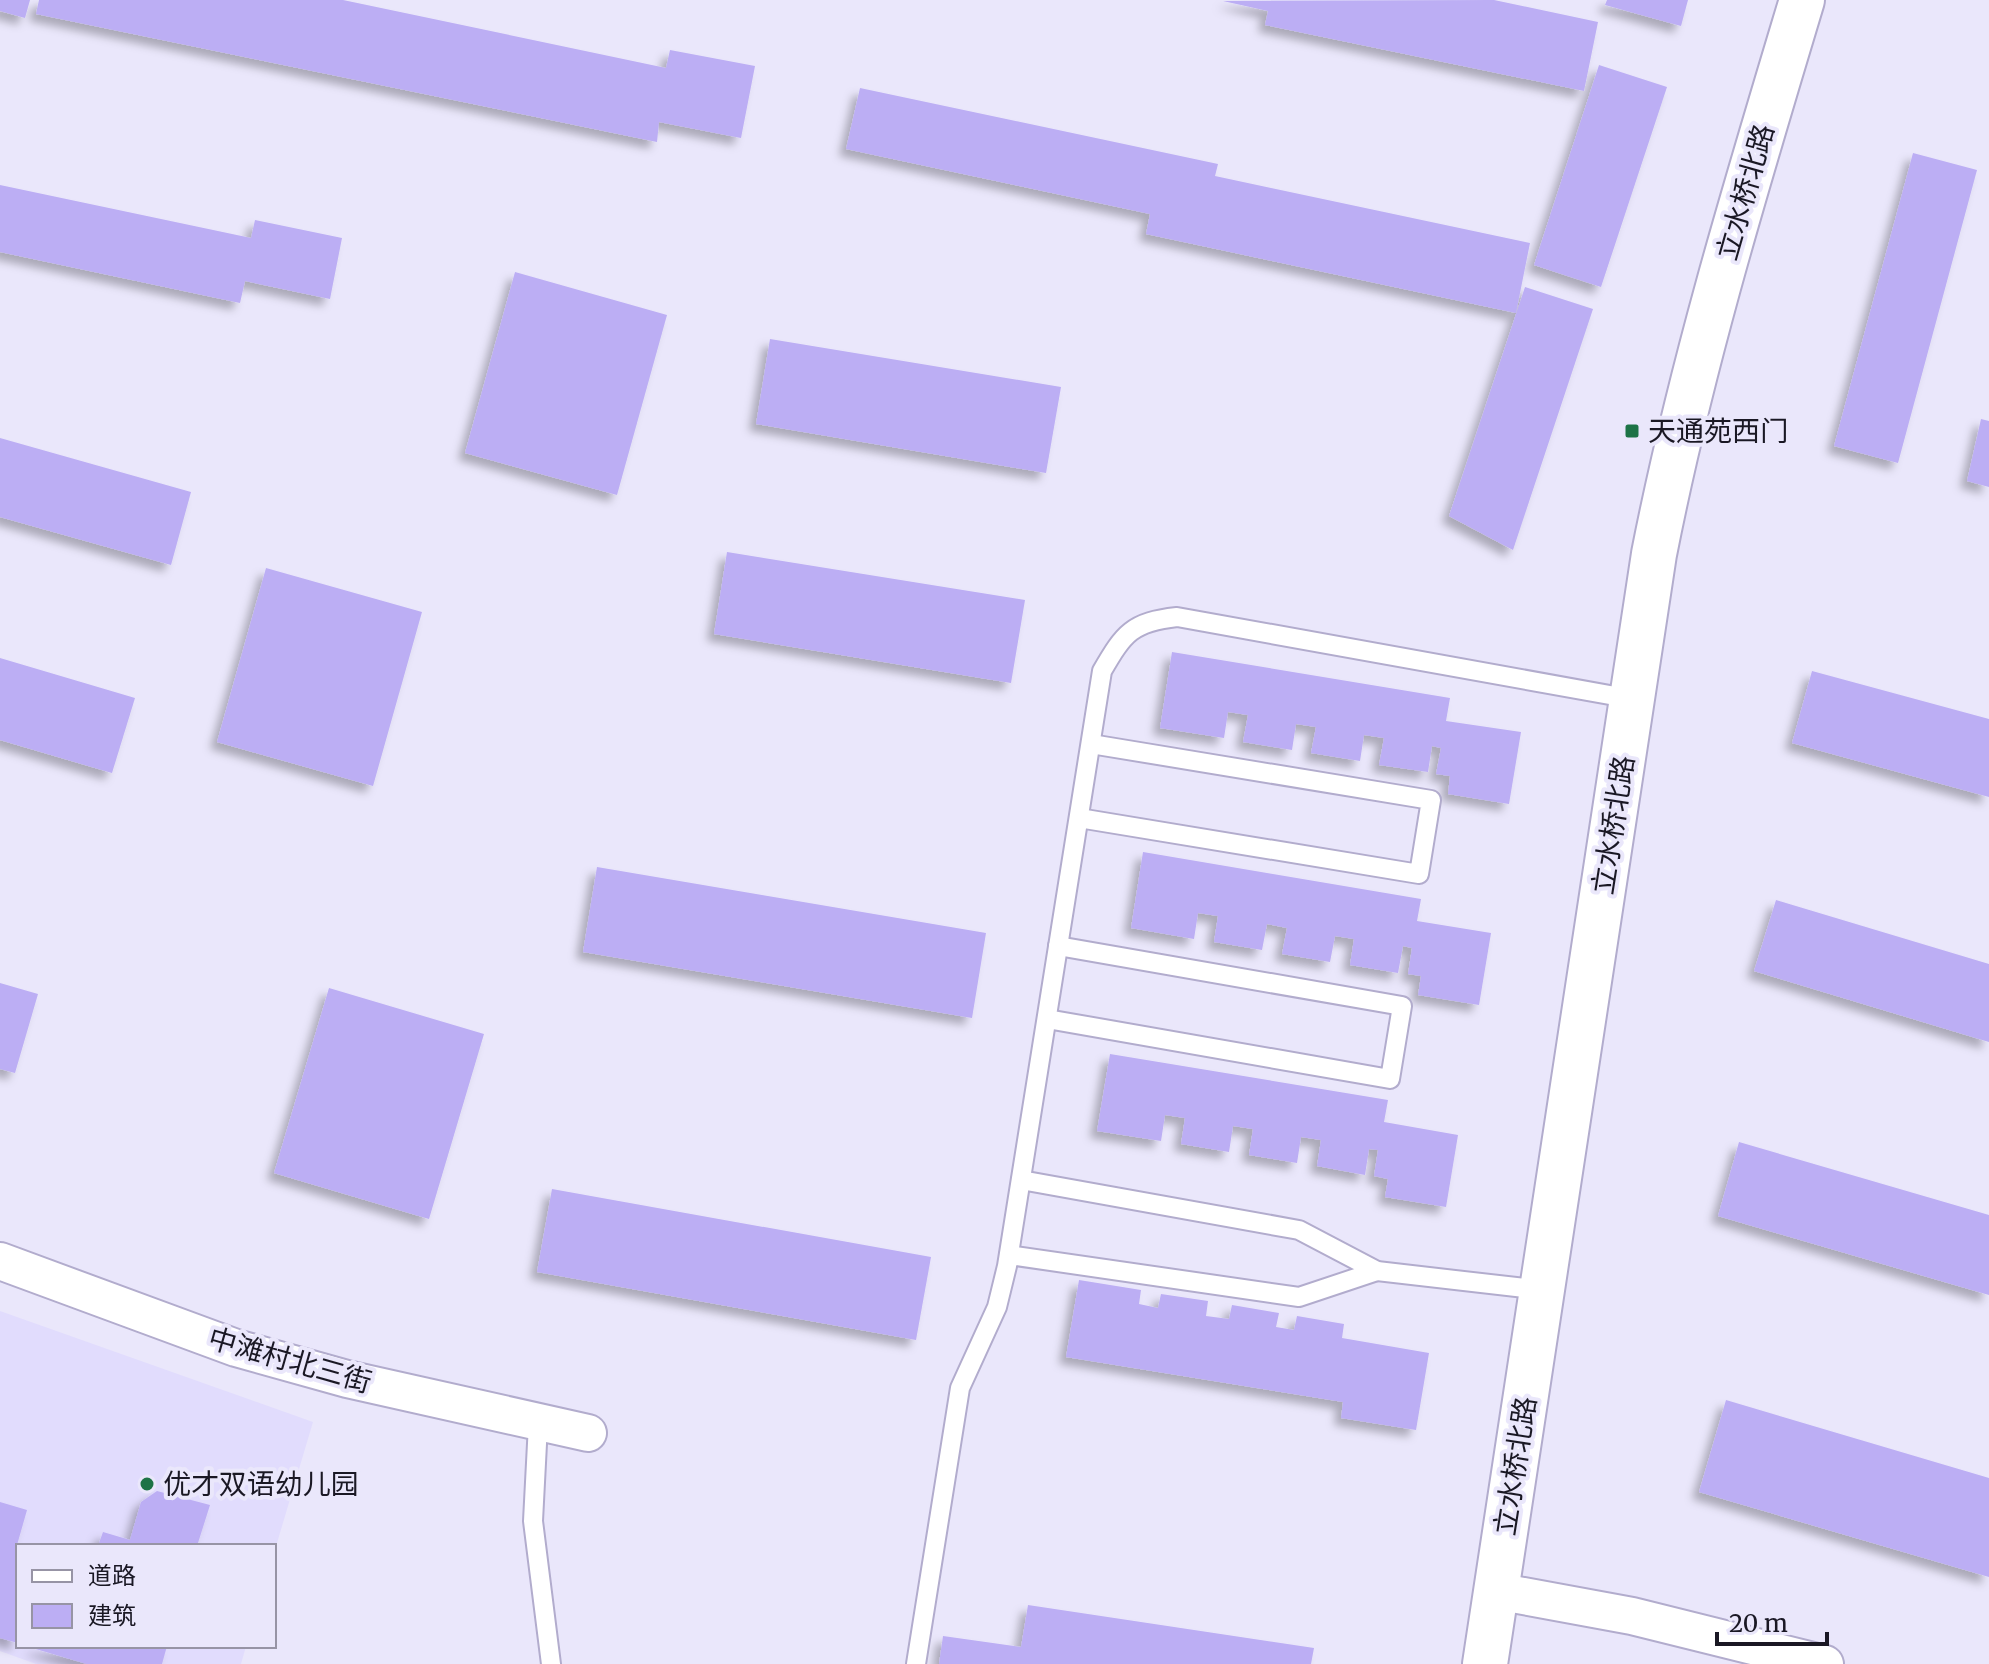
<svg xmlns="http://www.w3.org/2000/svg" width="1989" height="1664" viewBox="0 0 1989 1664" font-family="Merriweather,'Noto Sans SC',serif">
  <defs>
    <filter id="shadow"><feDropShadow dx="-7" dy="7" stdDeviation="4" flood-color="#0004"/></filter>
  </defs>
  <rect width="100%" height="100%" fill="#eae7fb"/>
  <polygon fill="#e1dcfd" points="0,1311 313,1422 274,1553 274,1546 18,1546 18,1646 246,1646 241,1664 36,1664 0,1651"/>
  <g fill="#bcaef4" filter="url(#shadow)">
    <polygon points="0,0 30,0 25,18 0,11"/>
    <polygon points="39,0 343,0 666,68 670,50 755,66 741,138 659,122 657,142 36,14"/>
    <polygon points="1494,0 1598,22 1584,91 1265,25 1268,11 1223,1"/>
    <polygon points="1607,0 1688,0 1681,26 1605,5"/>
    <polygon points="1599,65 1667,87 1601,287 1534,265"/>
    <polygon points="860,88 1218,164 1215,176 1530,243 1516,313 1146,234 1150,214 846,149"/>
    <polygon points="1913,153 1977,170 1898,463 1834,446"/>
    <polygon points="0,185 251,238 255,220 342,238 330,299 245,281 240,303 0,252"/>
    <polygon points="515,272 667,315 617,495 465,453"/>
    <polygon points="1525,287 1593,309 1513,550 1449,516"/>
    <polygon points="770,339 1061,387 1046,473 756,424"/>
    <polygon points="1981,419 1989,421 1989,487 1967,481"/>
    <polygon points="0,438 191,492 171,565 0,517"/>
    <polygon points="727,552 1025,600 1011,683 714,634"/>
    <polygon points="266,568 422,612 373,786 217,742"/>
    <polygon points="1172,652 1450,698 1446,721 1521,732 1509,804 1448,794 1450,776 1436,774 1441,748 1432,746 1428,772 1379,765 1384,738 1364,735 1360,761 1311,753 1316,727 1296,724 1292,750 1243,742 1248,715 1228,712 1224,738 1160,728"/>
    <polygon points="0,658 135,698 112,773 0,740"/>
    <polygon points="1812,671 1989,719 1989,797 1792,743"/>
    <polygon points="1143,852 1421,899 1417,921 1491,933 1479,1005 1418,995 1421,976 1408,974 1412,948 1403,946 1398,973 1350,965 1354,939 1335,936 1330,962 1282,954 1287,928 1267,924 1262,950 1214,942 1218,916 1198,913 1194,939 1131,928"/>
    <polygon points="597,867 986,933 972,1018 583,952"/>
    <polygon points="1776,900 1989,964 1989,1042 1754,971"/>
    <polygon points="0,983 38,994 15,1073 0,1069"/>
    <polygon points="329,988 484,1034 429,1219 274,1173"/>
    <polygon points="1110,1054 1388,1100 1384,1122 1458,1135 1446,1207 1385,1197 1388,1179 1374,1176 1378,1150 1369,1149 1365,1175 1317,1166 1321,1140 1301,1137 1297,1163 1249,1155 1253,1129 1233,1126 1229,1152 1181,1144 1185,1118 1165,1115 1161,1141 1097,1131"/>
    <polygon points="1739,1142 1989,1215 1989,1295 1718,1216"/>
    <polygon points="552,1189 931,1257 916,1340 537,1272"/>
    <polygon points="1079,1280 1141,1290 1139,1304 1158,1308 1161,1294 1208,1301 1206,1316 1229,1319 1232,1305 1279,1313 1276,1327 1294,1330 1297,1316 1344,1324 1342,1338 1429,1353 1416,1430 1341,1418 1343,1402 1066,1357"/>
    <polygon points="1726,1400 1989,1478 1989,1577 1699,1492"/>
    <polygon points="157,1491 210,1505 197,1546 98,1546 103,1532 130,1540 141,1502"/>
    <polygon points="0,1502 27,1510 17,1545 18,1643 0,1638"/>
    <polygon points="1028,1605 1314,1648 1311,1664 939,1664 943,1636 1021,1647"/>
    <polygon points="167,1646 162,1664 87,1664 29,1647"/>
  </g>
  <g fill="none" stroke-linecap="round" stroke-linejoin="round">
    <defs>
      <g id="lane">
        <polyline points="1079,818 1419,874 1431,800 1091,744"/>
        <polyline points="1047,1019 1390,1079 1402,1006 1058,946"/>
        <polyline points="1021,1180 1299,1230 1377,1271 1542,1290"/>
        <polyline points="1009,1255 1299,1297 1377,1271"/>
        <polyline points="538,1424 533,1521 551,1664"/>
        <path d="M916,1664L960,1388L997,1307L1007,1266L1102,671C1124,633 1132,622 1177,617L1632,699"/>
      </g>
      <g id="street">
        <polyline points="0,1261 236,1348 347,1379 588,1433"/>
        <polyline points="1496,1591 1632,1616 1825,1664"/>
      </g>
      <path id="secondary" d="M1485,1664L1654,554C1691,366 1747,183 1802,0"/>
    </defs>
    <use href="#lane" stroke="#b2accd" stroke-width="22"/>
    <use href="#street" stroke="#b2accd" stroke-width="40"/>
    <use href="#secondary" stroke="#b2accd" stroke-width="48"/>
    <use href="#lane" stroke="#fff" stroke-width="18"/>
    <use href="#street" stroke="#fff" stroke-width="36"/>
    <use href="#secondary" stroke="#fff" stroke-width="44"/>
  </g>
  <g fill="#1d7346" stroke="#eae7fb" stroke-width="3">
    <rect x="1624" y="423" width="16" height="16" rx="4"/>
    <circle cx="147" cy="1484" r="8"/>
  </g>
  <g text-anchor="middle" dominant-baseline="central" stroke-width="8" stroke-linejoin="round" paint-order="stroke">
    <g font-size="28" fill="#1a1824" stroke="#eae7fb">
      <text transform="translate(1745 192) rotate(-74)">立水桥北路</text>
      <text transform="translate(1613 825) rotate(-81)">立水桥北路</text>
      <text transform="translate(290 1360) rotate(16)">中滩村北三街</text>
      <text transform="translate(1515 1466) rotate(-81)">立水桥北路</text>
    </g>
    <g font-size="28" fill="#1a1824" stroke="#eae7fb" text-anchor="start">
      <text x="1648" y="431">天通苑西门</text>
      <text x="163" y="1484">优才双语幼儿园</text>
    </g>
  </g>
  <rect x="16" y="1544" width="260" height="104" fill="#eae7fb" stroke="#9794a5" stroke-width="2"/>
  <rect x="32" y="1570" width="40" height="12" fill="#ffffff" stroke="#9794a5" stroke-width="2"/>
  <text x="88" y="1584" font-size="24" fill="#1a1824">道路</text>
  <rect x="32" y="1604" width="40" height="24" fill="#bcaef4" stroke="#9794a5" stroke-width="2"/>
  <text x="88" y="1624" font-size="24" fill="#1a1824">建筑</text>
  <path d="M1717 1632v12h110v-12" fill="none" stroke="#1a1824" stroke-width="4"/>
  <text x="1729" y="1632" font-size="24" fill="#1a1824" stroke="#eae7fb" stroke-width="6" paint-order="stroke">20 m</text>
</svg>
